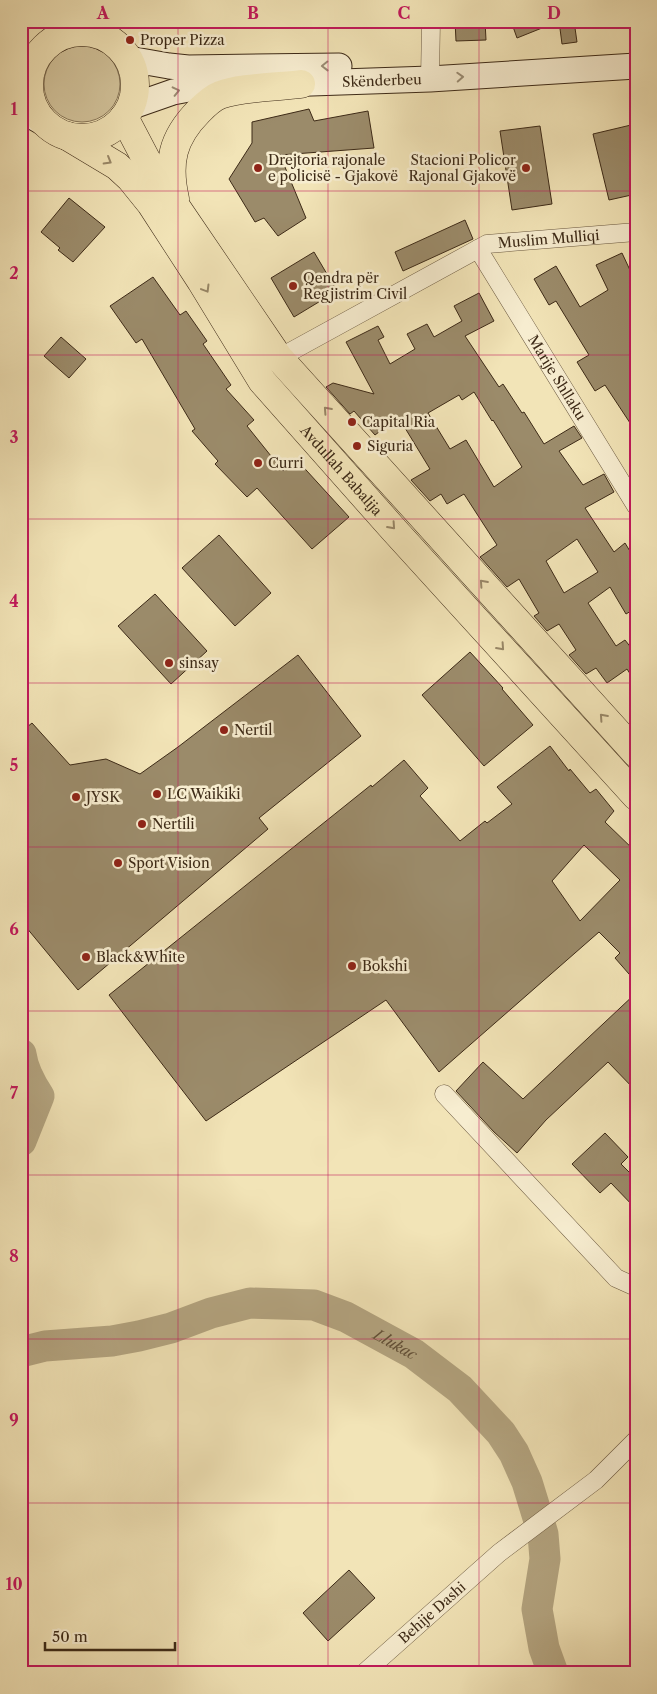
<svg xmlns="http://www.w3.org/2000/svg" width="657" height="1694" viewBox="0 0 657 1694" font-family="'Libre Caslon Text',serif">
  <rect width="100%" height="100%" fill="#f2e4b7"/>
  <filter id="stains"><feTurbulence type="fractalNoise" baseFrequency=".004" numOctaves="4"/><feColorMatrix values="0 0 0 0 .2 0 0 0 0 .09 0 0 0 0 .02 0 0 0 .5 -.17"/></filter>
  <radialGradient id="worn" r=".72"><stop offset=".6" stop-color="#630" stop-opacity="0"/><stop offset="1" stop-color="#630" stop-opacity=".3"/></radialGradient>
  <circle fill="#d3c49c" stroke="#88775a" cx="82" cy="84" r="38"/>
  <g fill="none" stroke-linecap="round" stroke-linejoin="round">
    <g stroke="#b4a581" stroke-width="31">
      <path d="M21,1054C23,1069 31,1084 39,1096L21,1141"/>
      <path id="s1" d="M21,1352L45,1346L112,1341L139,1336L171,1328L211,1313L250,1303L314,1305L346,1317L414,1354L460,1389L501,1433L514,1453L527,1482L543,1534L545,1559L537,1609L544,1648L553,1673"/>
    </g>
  </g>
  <g fill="#9b8b6a" stroke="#3d2a17" fill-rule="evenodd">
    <polygon points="455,21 485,21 486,40 456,41"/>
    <polygon points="511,21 557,21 557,22 517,38"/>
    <polygon points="559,21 574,21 577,42 562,44"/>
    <polygon points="309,109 314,121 368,111 374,148 280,155 306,218 278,236 264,218 255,222 229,179 252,143 252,122"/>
    <polygon points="631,125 636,147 636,194 609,200 593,134"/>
    <polygon points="540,126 552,204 512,210 500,131"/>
    <polygon points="69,198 105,227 73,262 58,250 60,248 41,232"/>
    <polygon points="465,220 473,239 403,271 395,252"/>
    <polygon points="314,252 337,291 294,317 271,278"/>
    <polygon points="622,253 636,283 636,432 605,385 595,391 577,362 589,355 556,301 549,305 534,279 556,266 580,307 608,290 596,265"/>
    <polygon points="153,277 180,315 186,311 207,341 203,344 231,385 226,389 254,420 247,426 283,471 296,459 349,517 312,549 257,488 247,497 215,464 218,461 192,431 195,429 142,339 136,343 110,306"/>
    <path d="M479,293L494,321L465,336L499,387L503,384L522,413L524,412L544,444L574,426L582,438L559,451L583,485L604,474L614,492L585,508L614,552L625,543L636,561V608L626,614L610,587L588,603L616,646L625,640L636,654V683L627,669L607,683L596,668L586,674L569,655L576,650L559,624L547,631L534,616L539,613L519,579L507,587L480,557L497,545L464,494L447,504L441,494L430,501L411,480L430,469L402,423L395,427L392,422L375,435L354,411L350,414L326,387L333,383L374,394L346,342L378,326L384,337L378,340L390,364L415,349L407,334L427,324L434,337L462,321L454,306ZM474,392L492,421L493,420L522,467L494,487L466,440L450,449L428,413L459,395L462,400ZM577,539L598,572L564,593L546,561Z"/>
    <polygon points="61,337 86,359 69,378 44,356"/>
    <polygon points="219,535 271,593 235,626 182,568"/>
    <polygon points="155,594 207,651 171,684 118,626"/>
    <polygon points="470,652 503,688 502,689 533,725 484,766 422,695"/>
    <polygon points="298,655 361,736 259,818 268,829 78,990 21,921 21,732 32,723 70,765 106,759 140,774 178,747"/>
    <path d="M550,746L569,771L570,769L590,793L596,789L614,811L605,822L636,852V982L615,958L620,953L599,932L439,1072L386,1000L206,1121L109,995L371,785L372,787L404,760L428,788L420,796L460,841L485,821L487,823L512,804L497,787ZM584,845L620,880L580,921L552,881Z"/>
    <polygon points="636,993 636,1091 608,1062 546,1120 517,1153 494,1132 456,1091 483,1062 523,1099"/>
    <polygon points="605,1133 628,1157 621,1164 636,1179 636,1209 611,1183 600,1193 572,1164"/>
    <polygon points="349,1570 375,1598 328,1641 303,1613"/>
  </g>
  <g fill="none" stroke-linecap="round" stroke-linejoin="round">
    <defs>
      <g id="street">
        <polyline points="430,79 431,21"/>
        <path id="s2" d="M478,249L636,506"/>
        <path id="s3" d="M279,358L487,244L636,232"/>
        <polyline points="444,1094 616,1278 636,1287"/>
        <path id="s4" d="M364,1673L499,1553L596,1480L636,1440"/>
      </g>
      <g id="secondary">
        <polyline points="129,59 169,66 188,68 339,66"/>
        <polyline points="21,65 33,63"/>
        <path id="s5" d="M282,84L430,79L636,66"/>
        <polyline points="130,107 173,92 194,88 242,84"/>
        <polyline points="21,110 44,123"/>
      </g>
      <g id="primary">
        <circle cx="82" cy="85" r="53"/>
        <polyline points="124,117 146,159 177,208 279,358 636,753"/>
        <path id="s6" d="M67,136L117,166L130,178L151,204L201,281L262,381L394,530L636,796"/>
        <path d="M175,199C167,163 172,138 199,111C205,105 212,98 220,95C240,87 279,87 301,84"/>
      </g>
    </defs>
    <use href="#street" stroke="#6a583f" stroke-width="19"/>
    <use href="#secondary" stroke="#3d2a17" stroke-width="27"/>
    <use href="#primary" stroke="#3d2a17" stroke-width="29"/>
    <use href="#street" stroke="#f7edd0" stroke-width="18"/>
    <use href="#secondary" stroke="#f7edd0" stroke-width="25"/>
    <use href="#primary" stroke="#f2e4b7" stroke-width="28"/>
  </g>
  <defs><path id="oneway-chevron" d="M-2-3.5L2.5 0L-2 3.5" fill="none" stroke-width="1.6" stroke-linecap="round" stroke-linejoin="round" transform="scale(1.25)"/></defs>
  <g stroke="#9a8c74">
    <use href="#oneway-chevron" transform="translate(325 66) rotate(179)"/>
    <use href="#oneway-chevron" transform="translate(460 77) rotate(-3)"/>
    <use href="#oneway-chevron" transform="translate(176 91) rotate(-13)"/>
  </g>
  <g stroke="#988767">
    <use href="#oneway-chevron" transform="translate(108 161) rotate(30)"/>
    <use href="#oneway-chevron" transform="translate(206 289) rotate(59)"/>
    <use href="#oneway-chevron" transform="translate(327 410) rotate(-132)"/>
    <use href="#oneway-chevron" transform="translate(392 526) rotate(48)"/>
    <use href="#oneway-chevron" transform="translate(483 583) rotate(-132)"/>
    <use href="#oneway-chevron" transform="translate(501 647) rotate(48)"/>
    <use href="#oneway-chevron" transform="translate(603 717) rotate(-132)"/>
  </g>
  <path fill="none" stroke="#c2185b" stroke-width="1" stroke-opacity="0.55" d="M178,21V1673M328,21V1673M479,21V1673M21,191H636M21,355H636M21,519H636M21,683H636M21,847H636M21,1011H636M21,1175H636M21,1339H636M21,1503H636"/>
  <g fill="#8f2418" stroke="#f7edd0" stroke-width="2">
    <circle cx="130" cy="40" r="5"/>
    <circle cx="258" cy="168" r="5"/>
    <circle cx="526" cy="168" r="5"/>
    <circle cx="293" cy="286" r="5"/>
    <circle cx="352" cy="422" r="5"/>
    <circle cx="357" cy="446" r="5"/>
    <circle cx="258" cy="463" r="5"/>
    <circle cx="169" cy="663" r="5"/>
    <circle cx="224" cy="730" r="5"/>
    <circle cx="157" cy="794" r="5"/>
    <circle cx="76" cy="797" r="5"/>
    <circle cx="142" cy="824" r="5"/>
    <circle cx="118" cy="863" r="5"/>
    <circle cx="86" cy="957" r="5"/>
    <circle cx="352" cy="966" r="5"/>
  </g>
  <g text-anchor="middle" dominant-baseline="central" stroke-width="5" stroke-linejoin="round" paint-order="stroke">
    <g font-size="14" fill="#3d2a17" stroke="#f7edd0" text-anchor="start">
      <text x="140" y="40">Proper Pizza</text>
      <text x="268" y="160">Drejtoria rajonale<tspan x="268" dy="16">e policisë - Gjakovë</tspan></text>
      <text x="516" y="160" text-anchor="end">Stacioni Policor<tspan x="516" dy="16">Rajonal Gjakovë</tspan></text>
      <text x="303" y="278">Qendra për<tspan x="303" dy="16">Regjistrim Civil</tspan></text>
      <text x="362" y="422">Capital Ria</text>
      <text x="367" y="446">Siguria</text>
      <text x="268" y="463">Curri</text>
      <text x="179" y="663">sinsay</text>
      <text x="234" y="730">Nertil</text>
      <text x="167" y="794">LC Waikiki</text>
      <text x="86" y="797">JYSK</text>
      <text x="152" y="824">Nertili</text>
      <text x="128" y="863">Sport Vision</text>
      <text x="96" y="957">Black&amp;White</text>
      <text x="362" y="966">Bokshi</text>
    </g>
    <g font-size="14" fill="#3d2a17" stroke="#f7edd0">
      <text stroke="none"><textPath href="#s5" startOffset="100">Skënderbeu</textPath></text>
      <text stroke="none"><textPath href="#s3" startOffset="299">Muslim Mulliqi</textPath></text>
      <text stroke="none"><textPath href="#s2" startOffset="151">Marije Shllaku</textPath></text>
      <text stroke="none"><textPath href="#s6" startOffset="438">Avdullah Babalija</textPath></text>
      <text stroke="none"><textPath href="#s4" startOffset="91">Behije Dashi</textPath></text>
    </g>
    <g font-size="15" font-style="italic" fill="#614f37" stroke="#f7edd0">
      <text stroke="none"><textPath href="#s1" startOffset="390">Llukac</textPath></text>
    </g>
  </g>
  <rect width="657" height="1694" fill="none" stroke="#f2e4b7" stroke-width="55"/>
  <path d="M45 1642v8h130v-8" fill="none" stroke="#3d2a17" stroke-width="2.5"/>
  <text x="52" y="1642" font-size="15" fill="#3d2a17" stroke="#f7edd0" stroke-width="4" paint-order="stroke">50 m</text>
  <rect x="28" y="28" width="602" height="1638" fill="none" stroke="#c2185b" stroke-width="2"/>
  <g font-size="16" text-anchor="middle" font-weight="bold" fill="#c2185b">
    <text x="103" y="19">A</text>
    <text x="253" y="19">B</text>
    <text x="404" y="19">C</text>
    <text x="554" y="19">D</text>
    <text x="14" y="115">1</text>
    <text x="14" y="279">2</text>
    <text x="14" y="443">3</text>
    <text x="14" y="607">4</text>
    <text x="14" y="771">5</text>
    <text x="14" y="935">6</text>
    <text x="14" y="1099">7</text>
    <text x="14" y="1262">8</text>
    <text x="14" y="1426">9</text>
    <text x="14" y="1590">10</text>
  </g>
  <rect width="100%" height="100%" filter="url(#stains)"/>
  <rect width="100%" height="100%" fill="url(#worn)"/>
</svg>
